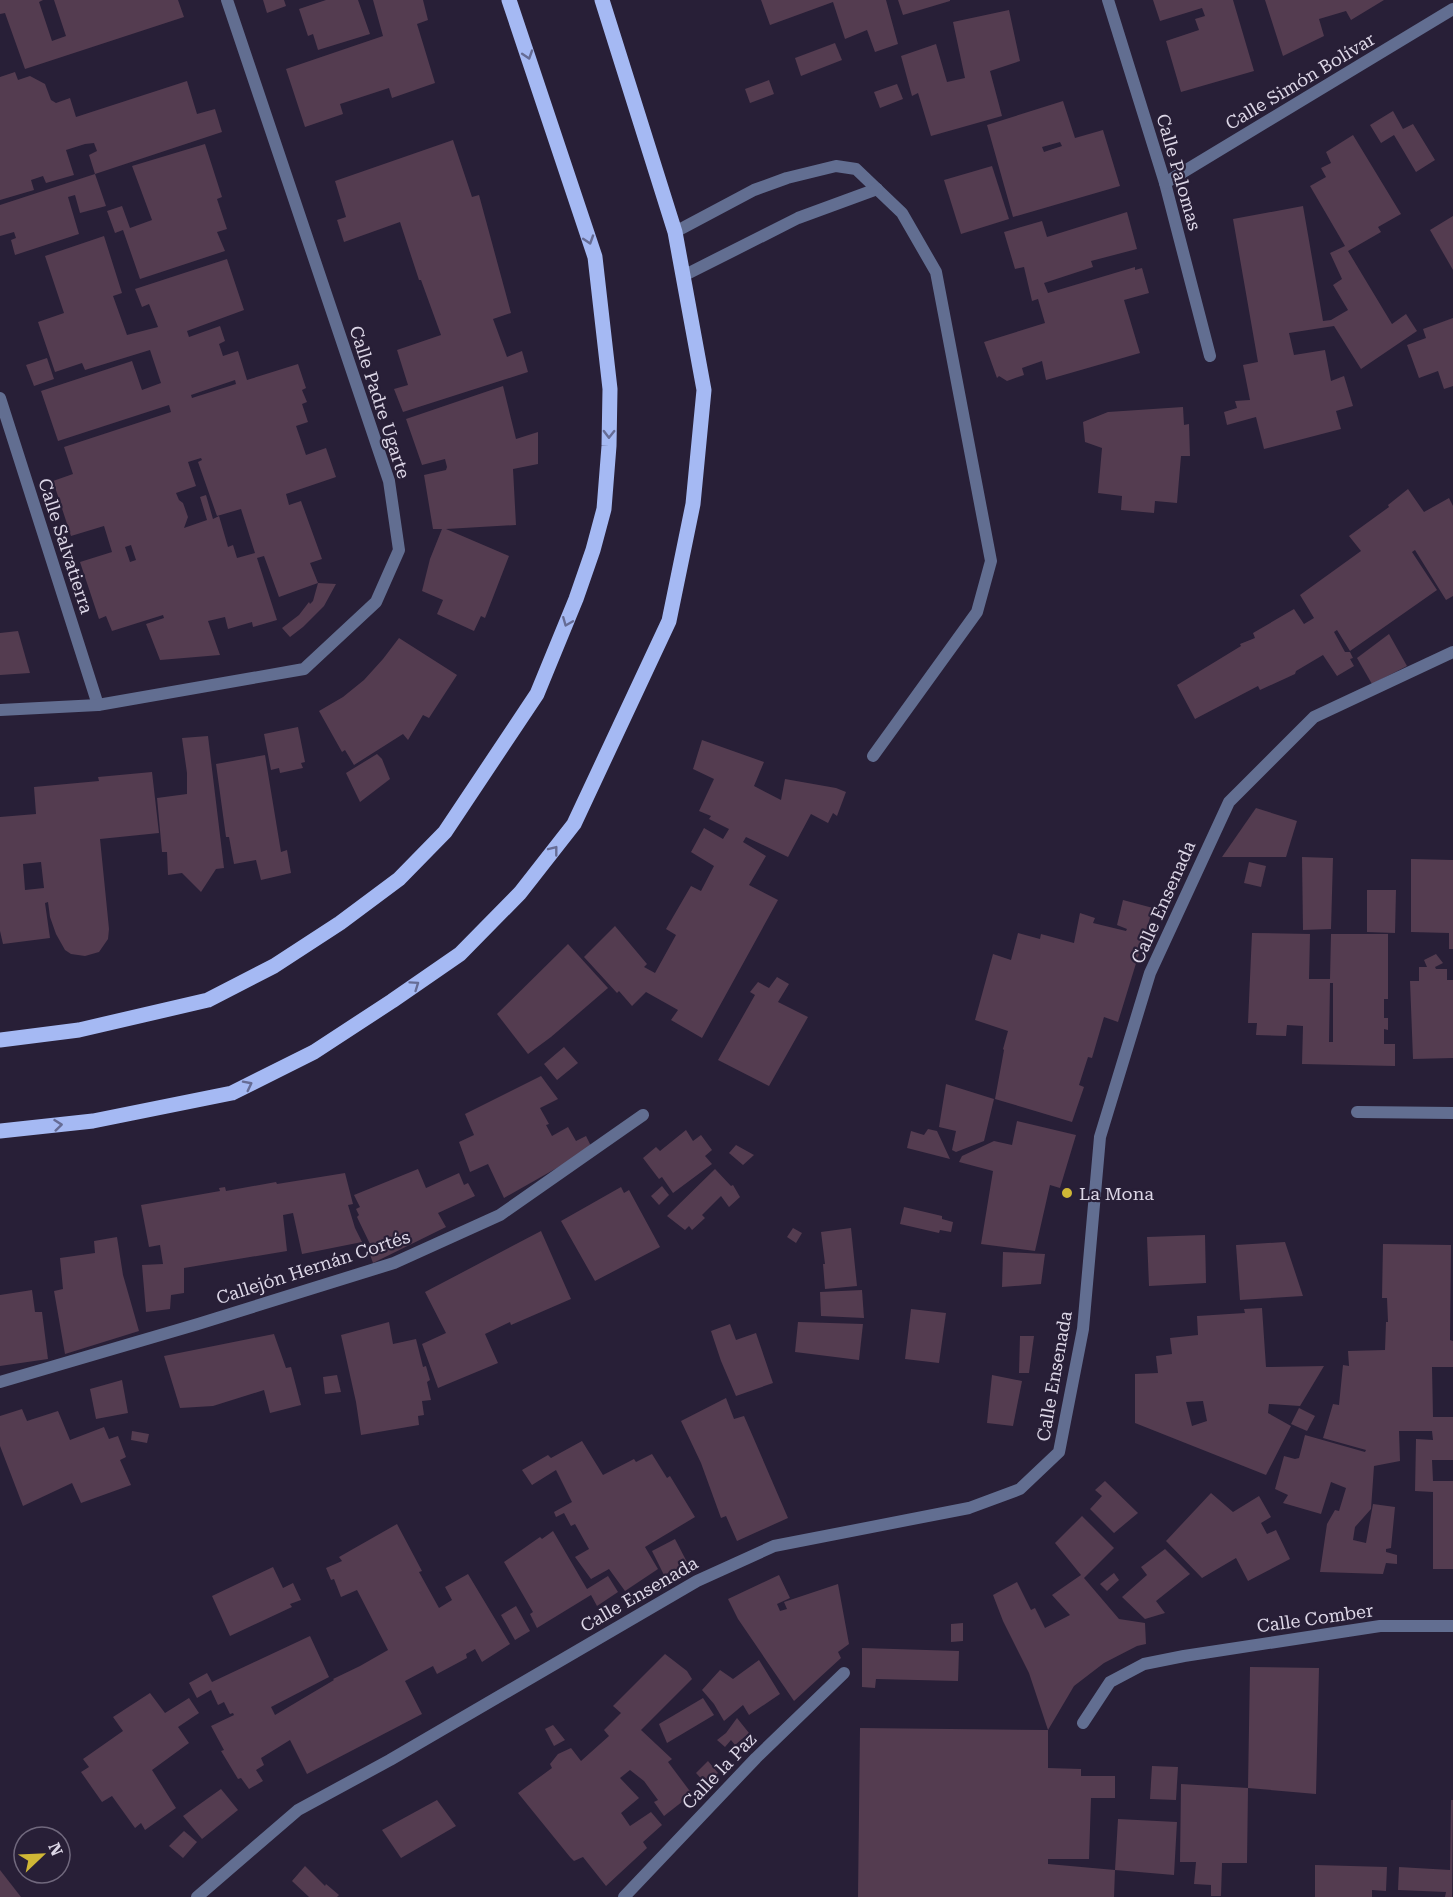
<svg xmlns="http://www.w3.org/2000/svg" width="1453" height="1897" viewBox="0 0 1453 1897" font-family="'Roboto Serif',serif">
  <rect width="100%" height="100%" fill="#281f37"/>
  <g fill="#543c50" fill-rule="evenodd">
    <polygon points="0,0 43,0 39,2 52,41 66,36 54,0 178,0 184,17 25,69 5,13 0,14"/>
    <polygon points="263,0 284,0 286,6 267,13"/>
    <polygon points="326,0 358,0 370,34 318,50 313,34 308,36 299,9"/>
    <polygon points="373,0 423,0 428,20 417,24 435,83 392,98 389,88 340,104 343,114 305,127 286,69 383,36"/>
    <polygon points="761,0 886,0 898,44 875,52 867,30 845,39 833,2 770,25"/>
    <polygon points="898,0 950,0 950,1 903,15"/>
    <polygon points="1153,0 1233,0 1254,71 1181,92 1166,41 1199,30 1195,19 1205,16 1202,8 1160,21"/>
    <polygon points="1265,0 1384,0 1351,20 1346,11 1319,19 1324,36 1283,56"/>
    <polygon points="1009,10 1020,61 990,71 1002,116 931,136 918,93 912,96 901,56 936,44 947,82 965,78 953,22"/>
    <polygon points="835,43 842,60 801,76 795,58"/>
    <polygon points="15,72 18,80 30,76 45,84 51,100 56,103 70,98 76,117 187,81 197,114 215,109 222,132 95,174 89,155 97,151 94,143 85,144 66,150 74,175 46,183 43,176 31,180 34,190 0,200 0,77"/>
    <polygon points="769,80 774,94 750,103 745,89"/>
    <polygon points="897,84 903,99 880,108 874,92"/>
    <path d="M1063,101L1075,138L1103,130L1120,186L1013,217L987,125ZM1060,142L1062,146L1044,152L1042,147Z"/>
    <polygon points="1393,111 1403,129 1413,124 1435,160 1416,172 1394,135 1381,143 1370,125"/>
    <polygon points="1353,135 1401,214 1378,227 1381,232 1348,251 1392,324 1406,314 1417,331 1361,369 1334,326 1289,333 1294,355 1325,350 1331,381 1344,376 1353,406 1336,411 1341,429 1264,449 1256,417 1227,425 1224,412 1237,408 1235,401 1250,400 1243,365 1258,362 1233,219 1303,206 1323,321 1331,320 1348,310 1333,285 1342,279 1330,253 1345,246 1310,186 1326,177 1321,168 1331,163 1326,152"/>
    <polygon points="453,140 472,197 479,195 511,313 493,319 507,357 522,351 528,372 403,412 394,389 408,385 397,350 441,335 421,280 419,280 400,222 344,242 337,220 346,217 335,181"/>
    <polygon points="205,144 222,197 217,199 227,229 217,232 225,251 140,279 123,230 115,233 107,211 122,206 130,228 152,220 132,166"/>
    <polygon points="992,166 1009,219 961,234 944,180"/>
    <polygon points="95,174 106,206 80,213 75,195 68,197 79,234 15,255 11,240 16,238 14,232 0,236 0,205"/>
    <polygon points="1127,212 1137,249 1091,261 1093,267 1044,283 1048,293 1135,267 1135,270 1142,268 1149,293 1124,300 1140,353 1046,380 1042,361 1022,368 1024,375 1007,381 999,376 997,378 984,342 1045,323 1038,299 1032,301 1024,267 1015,269 1004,232 1042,221 1047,237"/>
    <polygon points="1453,216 1453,270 1430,230"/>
    <path d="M104,236L122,293L113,296L127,335L158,327L149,304L142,307L135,289L227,259L244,310L187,331L189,337L220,326L225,341L219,344L223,356L238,351L247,380L298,364L306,388L302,390L307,402L302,404L308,422L296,426L306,455L326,448L336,477L286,494L289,505L301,501L322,559L310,563L318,583L279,597L264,556L257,558L277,620L253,627L252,622L228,629L225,617L208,621L220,655L160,660L146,624L164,618L163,615L112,631L106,616L99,619L80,562L112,552L104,526L71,536L53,481L73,474L64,447L171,412L169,405L58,441L41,391L132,361L142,390L161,383L150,350L85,370L82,363L55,372L38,322L64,313L45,256ZM235,380L236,384L192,398L191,395ZM201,458L202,460L198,462L217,516L241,509L255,553L237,558L233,545L228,547L219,516L213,519L206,495L200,497L207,520L184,528L188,517L183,503L179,500L176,493L196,486L188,462ZM131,545L136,560L130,562L125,547Z"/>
    <polygon points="1453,318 1453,386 1444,389 1438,371 1419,378 1407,345 1426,338 1423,329"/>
    <polygon points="47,358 54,379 34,386 26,365"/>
    <polygon points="503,386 516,439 538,432 538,464 513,469 516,525 446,529 509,556 485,618 481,616 474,631 437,614 443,600 422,591 430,559 442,529 433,529 424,475 446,470 447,467 445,459 422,465 406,419"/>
    <polygon points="1183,407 1184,425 1189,424 1190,456 1181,456 1177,503 1155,501 1154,513 1121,510 1122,496 1098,493 1102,448 1085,442 1083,422 1108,412"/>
    <polygon points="1408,489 1424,512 1449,498 1453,506 1453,596 1446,600 1415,550 1412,552 1437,590 1350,651 1337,630 1334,632 1345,652 1350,652 1353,658 1350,659 1354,666 1337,676 1323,655 1296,671 1295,674 1260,690 1258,686 1195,719 1177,685 1241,646 1240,644 1255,638 1253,633 1294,609 1304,624 1314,618 1300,595 1361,551 1349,536 1389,507 1388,505"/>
    <polygon points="318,583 336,584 324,606 303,627 290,637 282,628 299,615 309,602 310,604 313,601"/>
    <polygon points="18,631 30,673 0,675 0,633"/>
    <polygon points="1389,634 1407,666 1372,684 1357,658"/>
    <polygon points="399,638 457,675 429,718 423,715 408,740 403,734 354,765 345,750 342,752 319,711 343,697 364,680 383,659"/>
    <polygon points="298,727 305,762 301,763 303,768 280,773 279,768 271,770 264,734"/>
    <polygon points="208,736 224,868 216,869 201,892 182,873 168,875 167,852 162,852 157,798 187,794 187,773 182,738"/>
    <polygon points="702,740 764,762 754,786 781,800 785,779 836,788 846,792 837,816 833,813 828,823 811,814 788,857 746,837 743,842 766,856 749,885 778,900 702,1038 671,1020 678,1010 646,992 632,1006 619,991 617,993 584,957 615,926 647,964 644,967 655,973 676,935 666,929 691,886 701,891 714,866 691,852 704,828 723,839 729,829 709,819 711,816 699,811 714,779 693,769"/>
    <polygon points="377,754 382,759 390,779 360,802 346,773"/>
    <polygon points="265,755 281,852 287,850 291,873 261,880 256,860 234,864 229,837 226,837 216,764"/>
    <path d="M152,772L159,833L100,839L109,929L108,939L99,952L85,956L71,954L65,950L56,934L50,917L48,902L45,903L50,938L3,944L0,931V817L36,814L34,787L99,781L98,777ZM41,862L44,888L25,890L23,864Z"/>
    <polygon points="1256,808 1297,821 1286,857 1222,857"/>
    <polygon points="1302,857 1333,858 1331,929 1303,930"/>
    <polygon points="1411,859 1453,860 1453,949 1449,949 1449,933 1411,932"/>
    <polygon points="1249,862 1266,866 1261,887 1244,883"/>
    <polygon points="1367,890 1396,890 1395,933 1367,932"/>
    <polygon points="1123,900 1153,908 1118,1022 1104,1017 1092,1058 1088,1057 1079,1085 1084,1087 1072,1122 995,1099 1004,1050 1003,1049 1008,1031 975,1020 993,954 1011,960 1018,933 1040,939 1041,934 1074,943 1080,913 1095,918 1093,923 1126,931 1127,929 1117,925"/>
    <path d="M1252,933L1310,934L1309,979H1330L1331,934H1388V999H1384V1018H1388V1030L1384,1029V1044H1395V1066L1302,1064L1303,1026L1287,1025L1286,1036L1256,1035L1257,1023H1248ZM1330,983H1333V1042H1329Z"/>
    <polygon points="568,944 608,988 551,1037 528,1054 497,1014"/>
    <polygon points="1436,954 1443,963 1435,967 1436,969 1447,969 1447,980 1453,980 1453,1058 1413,1059 1410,981 1419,981 1419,967 1427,967 1424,960"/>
    <polygon points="777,977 789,984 778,1002 808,1017 769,1086 718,1060 755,995 750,992 758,982 769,988"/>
    <polygon points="564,1047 578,1063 557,1080 544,1064"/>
    <polygon points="541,1076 558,1099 540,1108 549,1124 546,1125 552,1136 568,1127 576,1141 586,1136 592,1148 504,1198 488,1164 470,1172 459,1142 474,1135 465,1114"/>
    <polygon points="946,1084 994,1099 984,1141 956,1152 952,1150 956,1131 939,1127"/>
    <polygon points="1017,1121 1076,1135 1060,1188 1050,1185 1035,1251 981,1244 993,1171 959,1162 962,1156 994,1141 1012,1145"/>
    <polygon points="928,1129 937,1131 950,1159 907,1148 911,1131 924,1135"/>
    <polygon points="686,1130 693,1141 701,1135 712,1150 705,1156 712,1164 673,1193 662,1177 659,1179 643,1158 656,1147 660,1151"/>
    <polygon points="736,1145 754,1155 743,1165 729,1153"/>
    <polygon points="418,1169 426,1188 459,1173 464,1185 468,1183 475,1196 438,1213 446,1227 373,1263 367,1246 370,1244 357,1217 359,1215 356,1209 360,1207 354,1195"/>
    <polygon points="715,1169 731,1186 733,1185 740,1197 729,1207 721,1196 702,1215 705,1218 692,1230 689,1226 685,1230 667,1216"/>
    <polygon points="345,1173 353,1204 348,1205 355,1228 362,1242 302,1254 293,1213 283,1215 287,1251 184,1268 184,1293 171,1295 170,1309 146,1312 142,1265 163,1264 160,1245 149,1247 141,1205 220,1191 219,1188 225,1187 226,1191 276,1182 277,1184"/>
    <polygon points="662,1186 669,1195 659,1205 651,1196"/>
    <polygon points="621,1187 624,1193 629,1190 660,1247 595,1281 561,1221"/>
    <polygon points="904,1207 942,1216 942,1219 953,1222 951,1232 940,1230 939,1233 900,1224"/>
    <polygon points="793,1228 802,1233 796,1243 787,1237"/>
    <polygon points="851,1228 857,1286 825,1289 823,1264 825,1264 821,1232"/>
    <polygon points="541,1231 571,1299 511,1325 510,1322 485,1334 498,1363 438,1388 422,1344 446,1333 425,1292"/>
    <polygon points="1205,1235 1206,1283 1149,1286 1147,1237"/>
    <polygon points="117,1237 123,1275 139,1331 65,1354 54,1291 63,1289 60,1258 95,1253 94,1241"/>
    <polygon points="1285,1242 1303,1296 1240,1300 1236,1245"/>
    <polygon points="1383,1244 1451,1245 1450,1340 1453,1341 1453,1367 1432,1367 1433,1417 1453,1417 1453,1460 1432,1460 1433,1481 1453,1481 1453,1569 1433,1569 1433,1492 1415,1491 1416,1439 1433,1440 1432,1431 1399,1431 1400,1461 1374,1466 1371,1509 1355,1527 1353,1540 1366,1543 1373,1504 1395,1507 1391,1548 1386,1549 1386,1552 1397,1555 1397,1564 1386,1563 1383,1574 1320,1572 1327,1524 1335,1510 1339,1511 1346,1488 1331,1482 1321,1514 1283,1503 1288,1495 1275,1489 1284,1456 1295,1459 1299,1458 1305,1435 1365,1452 1366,1450 1323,1438 1333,1404 1339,1405 1343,1365 1349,1366 1348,1351 1385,1350 1386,1322 1388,1322 1387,1298 1382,1298"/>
    <polygon points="1003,1252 1045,1254 1041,1284 1002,1287"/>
    <polygon points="32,1290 35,1312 42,1312 48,1359 0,1366 0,1295"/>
    <polygon points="862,1290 864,1318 821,1316 820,1292"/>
    <path d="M1262,1308L1266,1367L1324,1366L1300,1406L1269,1404L1268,1413L1291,1426L1266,1475L1135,1423V1374L1158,1373L1156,1356L1172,1354L1170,1338L1198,1335L1197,1316L1245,1313L1244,1309ZM1203,1401L1207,1421L1192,1426L1186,1402Z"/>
    <polygon points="911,1309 946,1313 939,1363 905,1359"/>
    <polygon points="389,1322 393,1344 416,1339 423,1367 426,1366 430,1380 427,1382 431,1400 422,1401 424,1415 418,1416 419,1425 361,1435 356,1402 341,1335"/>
    <polygon points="798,1322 863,1324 859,1360 795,1352"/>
    <polygon points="730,1324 736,1340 756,1333 773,1383 736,1396 721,1361 711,1331"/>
    <polygon points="274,1334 286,1368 291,1367 301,1405 270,1413 264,1390 213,1406 180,1408 164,1356"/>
    <polygon points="1020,1336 1034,1336 1029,1373 1019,1373"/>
    <polygon points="337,1375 341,1392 325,1394 323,1377"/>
    <polygon points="992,1375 1022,1381 1013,1426 987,1423"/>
    <polygon points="122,1380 128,1413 96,1419 90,1389"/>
    <polygon points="726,1398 734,1419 744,1416 788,1518 737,1541 726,1516 721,1518 701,1463 681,1421"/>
    <polygon points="1299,1408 1315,1416 1307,1431 1291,1424"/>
    <polygon points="22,1409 27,1421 58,1411 70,1440 104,1427 109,1439 118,1436 126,1457 120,1460 131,1485 81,1503 72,1483 23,1506 0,1446 0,1416"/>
    <polygon points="132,1431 149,1434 147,1443 131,1440"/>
    <polygon points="582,1441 603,1475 634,1459 636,1462 652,1454 667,1478 670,1476 695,1517 645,1547 658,1569 625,1591 609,1569 591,1579 575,1557 589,1549 575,1524 571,1526 564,1513 556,1517 554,1512 572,1502 556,1470 532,1485 522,1470 548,1455 551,1458"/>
    <polygon points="1105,1481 1138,1513 1114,1533 1090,1509 1102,1496 1095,1490"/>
    <polygon points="1211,1493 1233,1512 1259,1496 1271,1517 1261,1523 1267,1534 1276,1530 1290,1559 1248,1581 1236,1558 1202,1578 1166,1541"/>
    <polygon points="1082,1516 1114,1548 1084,1578 1119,1619 1145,1623 1146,1644 1137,1646 1104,1663 1074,1686 1048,1730 1048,1768 1081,1769 1081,1776 1115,1776 1115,1798 1091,1798 1089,1859 1048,1859 1048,1864 1115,1870 1118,1819 1177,1822 1174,1875 1115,1870 1114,1897 858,1897 860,1728 1048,1730 1029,1673 1003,1621 993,1595 1017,1582 1031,1610 1035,1608 1045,1628 1070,1615 1052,1595 1081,1575 1055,1543"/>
    <polygon points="397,1524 422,1571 419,1572 439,1608 452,1600 445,1587 468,1574 510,1644 482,1662 475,1649 466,1654 467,1658 437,1674 433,1666 405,1681 422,1714 307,1774 290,1740 261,1758 264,1765 256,1770 263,1781 249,1789 241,1778 238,1779 221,1751 224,1750 211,1726 234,1715 233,1713 230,1714 224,1702 218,1705 211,1690 197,1698 189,1683 207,1673 212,1682 310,1636 329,1677 271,1707 275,1715 334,1680 333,1679 360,1666 388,1650 357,1590 341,1597 334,1579 331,1580 326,1568 342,1561 339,1557"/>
    <polygon points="553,1531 587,1589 608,1576 618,1592 597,1606 591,1595 537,1628 530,1614 533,1612 504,1562 540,1537 542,1539"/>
    <polygon points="675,1539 688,1564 664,1575 652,1551"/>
    <polygon points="1165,1549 1190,1574 1156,1601 1165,1613 1145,1619 1122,1597 1147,1575 1141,1567"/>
    <polygon points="273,1567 283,1588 293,1583 301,1600 290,1604 292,1607 230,1636 212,1596"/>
    <polygon points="1114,1573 1119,1580 1107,1591 1100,1584"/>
    <polygon points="779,1575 790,1598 777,1604 780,1611 787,1609 784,1602 838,1584 849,1644 838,1652 841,1658 794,1701 738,1619 728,1599"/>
    <polygon points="516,1606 530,1631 515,1640 501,1615"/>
    <polygon points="963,1623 963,1641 951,1642 951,1624"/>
    <polygon points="862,1648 959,1651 958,1681 876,1679 875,1688 862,1687"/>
    <polygon points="665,1654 687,1671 692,1679 641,1730 672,1759 668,1762 692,1794 664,1816 654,1802 658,1800 644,1781 630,1770 620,1778 639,1798 621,1813 630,1826 651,1812 662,1825 643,1842 647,1848 606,1886 583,1857 574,1861 570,1857 518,1793 552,1768 550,1764 558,1754 571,1748 581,1761 609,1736 604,1730 621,1713 613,1706"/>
    <polygon points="759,1660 780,1694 749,1715 743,1705 724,1721 714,1704 702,1690 720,1670 733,1679"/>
    <polygon points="1250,1667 1319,1668 1316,1794 1248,1788 1247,1863 1222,1863 1221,1896 1211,1896 1211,1885 1194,1884 1196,1862 1180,1862 1181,1784 1248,1788"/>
    <polygon points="150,1693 165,1713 189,1698 199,1713 178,1727 189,1743 152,1770 176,1808 145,1830 141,1823 135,1828 112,1796 102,1802 81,1772 89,1767 83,1759 123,1731 113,1717"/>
    <polygon points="703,1698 714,1715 667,1743 659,1724"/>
    <polygon points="737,1718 749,1733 735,1745 731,1740 725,1747 717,1740 726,1733"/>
    <polygon points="553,1725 565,1740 554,1746 545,1729"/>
    <polygon points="708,1761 718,1773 706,1784 696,1773"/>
    <polygon points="1152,1766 1178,1767 1176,1800 1150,1799"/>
    <polygon points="221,1789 238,1810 202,1839 183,1816"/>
    <polygon points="437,1800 456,1826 401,1858 382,1830"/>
    <polygon points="1451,1800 1453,1800 1452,1897 1445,1897 1446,1892 1398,1890 1399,1867 1450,1870"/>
    <polygon points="184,1831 197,1842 183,1858 169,1846"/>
    <polygon points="1315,1865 1387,1867 1386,1891 1372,1890 1372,1897 1315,1897"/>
    <polygon points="305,1866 325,1886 326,1884 339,1895 337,1897 309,1897 292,1881"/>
    <polygon points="0,1870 21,1897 0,1897"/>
  </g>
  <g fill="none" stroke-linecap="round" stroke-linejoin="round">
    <g stroke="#626e91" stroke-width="12">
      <polyline points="675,232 754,190 787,178 836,166 856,169 902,213 936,272 991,561 977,612 873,756"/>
      <polyline points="683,276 798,218 877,189"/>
    </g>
    <g stroke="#626e91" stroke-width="12">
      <polyline points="1108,0 1165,183 1210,356"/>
      <polyline points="1165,183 1453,9"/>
      <polyline points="0,398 98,705"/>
      <polyline points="0,710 98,705 304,669 376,602 399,550 389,481 227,0"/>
      <polyline points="1357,1112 1453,1113"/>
      <polyline points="0,1382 198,1324 394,1263 500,1215 643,1115"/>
      <polyline points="1083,1723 1110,1682 1144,1664 1184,1656 1380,1626 1453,1626"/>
      <polyline points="197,1897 298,1810 390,1760 697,1581 774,1546 969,1508 1020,1489 1059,1452 1083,1329 1100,1137 1150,973 1229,802 1314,717 1453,652"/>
      <polyline points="624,1897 756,1758 844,1673"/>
    </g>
    <g stroke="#a5b9f3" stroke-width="15">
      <polyline points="0,1040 79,1030 208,1000 274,966 340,923 399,879 445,832 537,694 576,599 593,550 604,509 609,446 610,389 595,257 509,0"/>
      <polyline points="0,1131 93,1121 232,1093 314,1052 392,1001 460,954 520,893 574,824 669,621 693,504 704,390 675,232 602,0"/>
    </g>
  </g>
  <defs><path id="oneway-chevron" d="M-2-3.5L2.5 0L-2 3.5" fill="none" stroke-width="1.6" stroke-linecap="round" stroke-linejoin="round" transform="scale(1.5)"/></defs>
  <g stroke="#666c95">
    <use href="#oneway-chevron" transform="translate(528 55) rotate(72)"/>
    <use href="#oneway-chevron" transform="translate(589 240) rotate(72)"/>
    <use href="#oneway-chevron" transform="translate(609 434) rotate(91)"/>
    <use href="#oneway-chevron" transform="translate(567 622) rotate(112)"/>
    <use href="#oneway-chevron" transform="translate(554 850) rotate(-52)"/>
    <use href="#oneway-chevron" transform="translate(415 985) rotate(-35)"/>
    <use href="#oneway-chevron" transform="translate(248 1085) rotate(-27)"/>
    <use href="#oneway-chevron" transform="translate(58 1125) rotate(-6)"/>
  </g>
  <circle fill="#d0b736" stroke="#281f37" stroke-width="2" cx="1067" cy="1193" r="6"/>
  <g text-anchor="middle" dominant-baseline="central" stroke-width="4.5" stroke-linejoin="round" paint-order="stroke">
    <g font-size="18" fill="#dcd6e6" stroke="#281f37">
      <text transform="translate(1300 81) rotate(-31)">Calle Simón Bolívar</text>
      <text transform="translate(1179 172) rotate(74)">Calle Palomas</text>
      <text transform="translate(380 402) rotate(72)">Calle Padre Ugarte</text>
      <text transform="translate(66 546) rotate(72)">Calle Salvatierra</text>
      <text transform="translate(1163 902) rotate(-66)">Calle Ensenada</text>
      <text transform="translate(313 1267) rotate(-18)">Callejón Hernán Cortés</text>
      <text transform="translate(1054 1376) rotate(-80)">Calle Ensenada</text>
      <text transform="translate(639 1594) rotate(-30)">Calle Ensenada</text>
      <text transform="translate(1315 1618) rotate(-8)">Calle Comber</text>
      <text transform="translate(719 1771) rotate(-46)">Calle la Paz</text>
    </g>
    <g font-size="18" fill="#dcd6e6" stroke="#281f37" text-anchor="start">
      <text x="1079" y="1193">La Mona</text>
    </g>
  </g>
  <g transform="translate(42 1855) rotate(67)"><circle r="28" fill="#281f37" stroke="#70687d" stroke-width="1.5"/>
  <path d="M0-4.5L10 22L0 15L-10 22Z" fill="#d0b736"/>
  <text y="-9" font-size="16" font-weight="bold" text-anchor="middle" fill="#dcd6e6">N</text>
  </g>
</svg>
